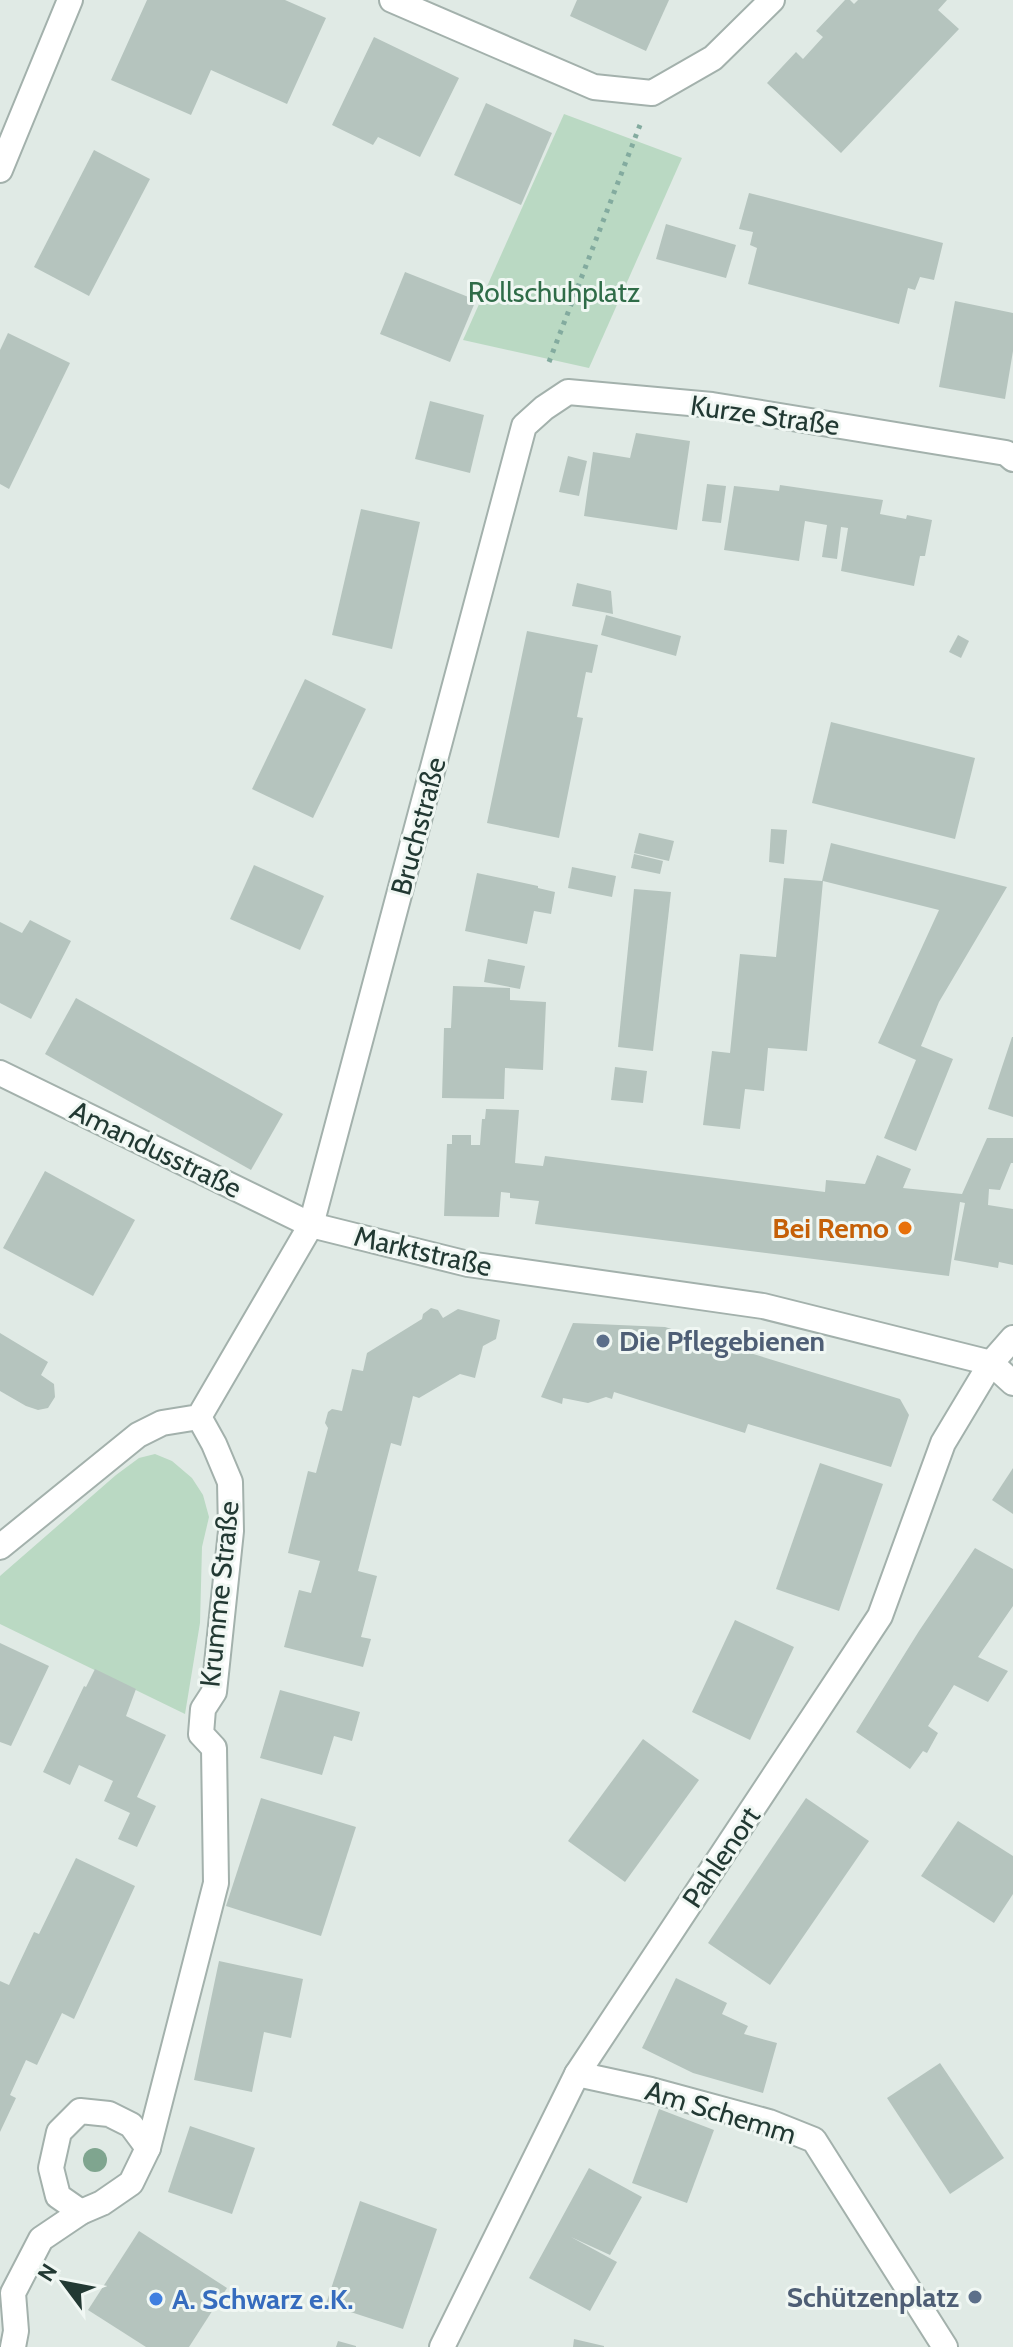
<svg xmlns="http://www.w3.org/2000/svg" width="1013" height="2347" viewBox="0 0 1013 2347" font-family="Cabin,sans-serif">
  <rect width="100%" height="100%" fill="#e0eae5"/>
  <g fill="#bad9c3">
    <polygon points="564,114 682,158 589,368 463,340"/>
    <polygon points="155,1454 172,1461 192,1478 203,1495 209,1517 202,1547 200,1623 185,1714 0,1624 0,1576 116,1475 139,1458"/>
  </g>
  <g fill="#b5c4be">
    <polygon points="147,0 285,0 326,18 287,104 211,70 191,115 111,80"/>
    <polygon points="577,0 669,0 646,51 570,16"/>
    <polygon points="845,0 850,0 854,4 858,0 947,0 938,10 959,29 841,153 767,83 796,52 803,59 823,37 816,31"/>
    <polygon points="374,37 459,78 420,157 378,137 373,145 332,125"/>
    <polygon points="486,103 552,133 521,205 454,175"/>
    <polygon points="94,150 150,179 89,296 34,267"/>
    <polygon points="749,193 943,243 934,280 920,277 915,290 908,288 899,324 748,284 757,248 750,245 753,232 739,229"/>
    <polygon points="666,224 736,245 726,278 656,259"/>
    <polygon points="405,272 476,300 450,362 380,334"/>
    <polygon points="955,301 1013,313 1013,351 1005,399 939,387"/>
    <polygon points="8,333 70,363 9,489 0,484 0,350"/>
    <polygon points="430,401 484,415 470,473 415,459"/>
    <polygon points="636,433 690,441 677,530 584,516 593,452 630,458"/>
    <polygon points="568,456 587,461 579,496 559,492"/>
    <polygon points="707,484 726,486 721,523 702,521"/>
    <polygon points="780,485 883,500 880,514 906,519 907,515 932,520 925,556 920,556 914,586 841,571 848,528 841,527 837,559 822,557 827,525 805,521 799,561 724,550 734,486 779,491"/>
    <polygon points="361,509 420,522 392,649 332,635"/>
    <polygon points="577,583 611,591 613,614 572,606"/>
    <polygon points="606,615 681,636 676,656 601,635"/>
    <polygon points="527,631 598,645 592,673 586,672 577,717 583,718 559,838 487,823"/>
    <polygon points="958,635 969,641 961,658 949,652"/>
    <polygon points="305,679 366,709 313,818 252,789"/>
    <polygon points="831,722 975,758 955,839 812,803"/>
    <polygon points="771,829 787,830 784,864 769,862"/>
    <polygon points="639,833 674,841 669,861 634,853"/>
    <polygon points="831,843 1007,887 939,1002 921,1046 953,1059 916,1151 884,1138 916,1060 878,1043 939,910 823,881 807,1051 768,1048 764,1091 745,1089 740,1129 703,1125 712,1051 730,1053 740,954 776,957 784,878 822,881"/>
    <polygon points="634,854 663,861 660,874 631,868"/>
    <polygon points="254,865 324,896 300,950 230,919"/>
    <polygon points="572,867 616,876 612,897 568,888"/>
    <polygon points="477,873 538,886 538,888 555,892 551,914 534,911 527,944 465,931"/>
    <polygon points="634,889 671,892 653,1051 618,1047"/>
    <polygon points="30,920 71,941 31,1019 0,1003 0,922 22,933"/>
    <polygon points="488,959 525,966 520,989 484,982"/>
    <polygon points="453,986 510,988 510,1000 546,1002 543,1070 505,1068 504,1099 442,1098 444,1028 451,1028"/>
    <polygon points="76,998 283,1114 251,1170 45,1054"/>
    <polygon points="1012,1037 1013,1037 1013,1117 988,1109"/>
    <polygon points="615,1067 647,1071 643,1103 611,1100"/>
    <polygon points="486,1109 519,1110 515,1163 543,1166 545,1156 825,1192 826,1180 865,1184 877,1155 911,1169 903,1188 962,1194 987,1138 1013,1138 1013,1163 1011,1163 1000,1190 989,1189 988,1205 1013,1209 1013,1265 999,1262 998,1268 954,1260 965,1203 960,1202 949,1276 535,1224 539,1201 510,1198 510,1193 501,1192 499,1217 444,1216 447,1144 452,1144 452,1135 471,1135 471,1145 480,1145 482,1119 485,1119"/>
    <polygon points="45,1171 135,1220 93,1296 3,1248"/>
    <polygon points="431,1308 438,1310 443,1318 458,1309 500,1320 496,1339 483,1346 475,1378 460,1374 419,1398 413,1396 401,1446 391,1443 358,1571 377,1576 361,1637 371,1639 363,1667 284,1647 299,1590 311,1593 320,1561 288,1553 308,1471 316,1473 328,1428 325,1423 328,1412 332,1409 342,1411 352,1369 363,1371 367,1353 422,1319 423,1314"/>
    <polygon points="573,1323 665,1327 900,1399 909,1415 891,1467 748,1424 745,1433 614,1392 612,1399 606,1397 588,1403 563,1398 562,1404 541,1397"/>
    <polygon points="0,1333 48,1362 41,1375 54,1384 55,1397 48,1408 38,1410 26,1406 0,1391"/>
    <polygon points="820,1463 883,1484 839,1611 776,1589"/>
    <polygon points="1013,1468 1013,1514 992,1500"/>
    <polygon points="975,1548 1013,1569 1013,1606 978,1657 1008,1671 988,1702 954,1685 928,1726 938,1733 927,1753 923,1751 910,1769 856,1732 919,1631"/>
    <polygon points="735,1620 794,1647 750,1740 692,1712"/>
    <polygon points="0,1643 49,1666 11,1746 0,1742"/>
    <polygon points="95,1669 136,1689 126,1716 166,1735 137,1797 156,1806 137,1847 118,1839 130,1813 104,1801 113,1781 79,1765 70,1785 43,1772 84,1686 86,1687"/>
    <polygon points="280,1690 360,1712 352,1741 334,1736 322,1775 260,1758"/>
    <polygon points="643,1739 699,1780 625,1882 568,1841"/>
    <polygon points="261,1798 356,1827 321,1936 226,1906"/>
    <polygon points="806,1798 869,1841 770,1985 708,1943"/>
    <polygon points="958,1821 1013,1856 1013,1894 994,1923 921,1876"/>
    <polygon points="76,1858 135,1886 74,2019 62,2013 37,2065 26,2060 10,2095 16,2098 0,2132 0,1981 9,1985 34,1932 39,1934"/>
    <polygon points="219,1961 303,1979 291,2038 264,2032 252,2092 194,2080"/>
    <polygon points="676,1978 727,2003 722,2014 748,2026 744,2034 777,2043 763,2093 693,2073 642,2048"/>
    <polygon points="940,2063 1004,2158 950,2194 887,2098"/>
    <polygon points="659,2109 714,2130 687,2203 632,2183"/>
    <polygon points="190,2126 255,2148 232,2214 168,2192"/>
    <polygon points="589,2168 642,2197 610,2255 571,2237 617,2262 590,2311 529,2278"/>
    <polygon points="360,2201 437,2229 403,2329 326,2304"/>
    <polygon points="139,2231 227,2288 189,2347 146,2347 88,2310"/>
    <polygon points="574,2339 604,2346 604,2347 573,2347"/>
    <polygon points="338,2341 356,2346 356,2347 336,2347"/>
  </g>
  <g fill="none" stroke-linecap="round" stroke-linejoin="round">
    <defs>
      <g id="street">
        <polyline points="392,0 594,87 652,93 713,58 772,0"/>
        <polyline points="0,170 70,0"/>
        <polyline points="0,1073 311,1225 468,1264 763,1306 991,1363 1013,1383"/>
        <polyline points="0,1547 138,1435 162,1423 199,1417 311,1225 524,426 544,408 568,392 712,405 1006,453 1013,459"/>
        <polyline points="577,2074 651,2090 769,2122 814,2140 945,2347"/>
        <polyline points="81,2212 58,2196 51,2168 59,2132 80,2111 109,2114 131,2125 148,2148"/>
        <polyline points="13,2347 16,2331 13,2293 41,2239 81,2212 102,2203 131,2183 148,2148 216,1883 214,1748 201,1734 203,1709 214,1692 231,1531 230,1482 214,1444 199,1417"/>
        <polyline points="442,2347 577,2074 880,1616 943,1443 991,1363 1013,1338"/>
      </g>
    </defs>
    <use href="#street" stroke="#a3b1ac" stroke-width="28"/>
    <polyline stroke="#83ab9f" stroke-width="5" stroke-dasharray="4 6" stroke-linecap="butt" points="549,362 640,125"/>
    <use href="#street" stroke="#fff" stroke-width="24"/>
  </g>
  <circle fill="#7fa58f" cx="95" cy="2160" r="12"/>
  <circle fill="#e8710a" stroke="#f0f7f3" stroke-width="3" cx="905" cy="1228" r="8"/>
  <g fill="#5c6f8a" stroke="#f0f7f3" stroke-width="3">
    <circle cx="603" cy="1341" r="8"/>
    <circle cx="975" cy="2297" r="8"/>
  </g>
  <circle fill="#3f7fe0" stroke="#f0f7f3" stroke-width="3" cx="156" cy="2299" r="8"/>
  <g text-anchor="middle" dominant-baseline="central" stroke-width="6" stroke-linejoin="round" paint-order="stroke">
    <g font-size="28" fill="#2f6c48" stroke="#f0f7f3">
      <text x="554" y="292">Rollschuhplatz</text>
    </g>
    <g font-size="28" fill="#223933" stroke="#f0f7f3">
      <text transform="translate(765 415) rotate(8)">Kurze Straße</text>
      <text transform="translate(418 826) rotate(-75)">Bruchstraße</text>
      <text transform="translate(156 1149) rotate(26)">Amandusstraße</text>
      <text transform="translate(423 1251) rotate(13)">Marktstraße</text>
      <text transform="translate(219 1594) rotate(-84)">Krumme Straße</text>
      <text transform="translate(721 1857) rotate(-56)">Pahlenort</text>
      <text transform="translate(721 2112) rotate(17)">Am Schemm</text>
    </g>
    <g font-size="28" font-weight="bold" fill="#c56008" stroke="#f0f7f3" text-anchor="end">
      <text x="889" y="1228">Bei Remo</text>
    </g>
    <g font-size="28" font-weight="bold" fill="#4e5e75" stroke="#f0f7f3" text-anchor="start">
      <text x="619" y="1341">Die Pflegebienen</text>
      <text x="959" y="2297" text-anchor="end">Schützenplatz</text>
    </g>
    <g font-size="28" font-weight="bold" fill="#366cbe" stroke="#f0f7f3" text-anchor="start">
      <text x="172" y="2299">A. Schwarz e.K.</text>
    </g>
  </g>
  <g transform="translate(64 2283) rotate(302)" stroke="#f0f7f3" stroke-width="6" paint-order="stroke">
  <path d="M0-6L14 30L0 20L-14 30Z" fill="#223933"/>
  <text y="-12" font-size="22" font-weight="bold" text-anchor="middle" fill="#223933">N</text>
  </g>
</svg>
